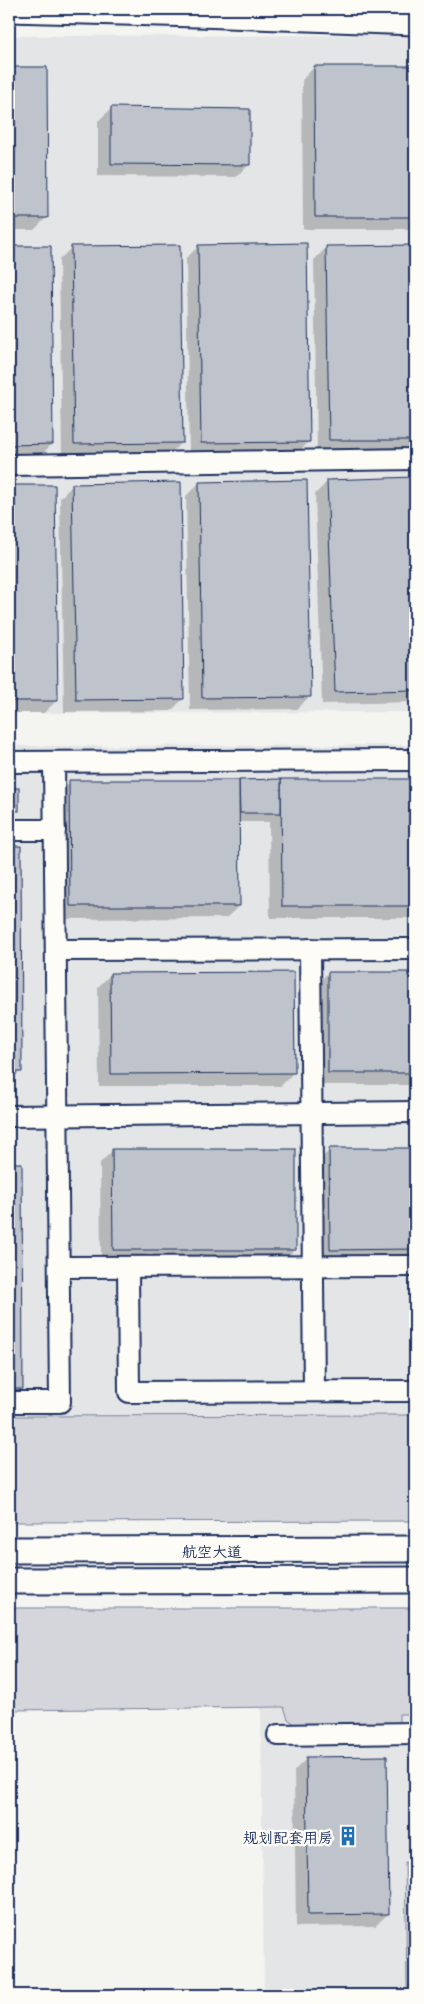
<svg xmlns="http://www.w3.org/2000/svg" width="424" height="2004" viewBox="0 0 424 2004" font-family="'Playpen Sans','LXGW WenKai TC',sans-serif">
  <rect width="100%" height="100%" fill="#f4f4f1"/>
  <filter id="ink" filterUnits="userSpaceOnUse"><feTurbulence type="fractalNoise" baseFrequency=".02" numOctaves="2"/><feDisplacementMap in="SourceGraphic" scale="10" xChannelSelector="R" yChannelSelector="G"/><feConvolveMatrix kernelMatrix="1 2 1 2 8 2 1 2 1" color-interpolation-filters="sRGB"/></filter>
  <g filter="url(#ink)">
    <g fill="#e4e5e6">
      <polygon points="415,35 415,712 9,713 9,36"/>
      <polygon points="415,745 415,1415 9,1416 9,746"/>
      <polygon points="415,1706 415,1995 264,1995 261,1708"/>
    </g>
    <g fill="#d4d6db" stroke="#78829c">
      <polygon points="415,1415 415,1521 9,1522 9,1416"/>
      <polygon points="9,1608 415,1608 415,1714 399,1714 399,1727 297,1726 288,1719 284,1707 9,1710"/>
      <polygon points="411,1759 415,1759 415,1807 412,1807"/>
      <polygon points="405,1862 415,1862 415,1987 407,1987"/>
    </g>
    <g fill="#0003">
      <polygon points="314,67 415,67 415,229 303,229 302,80"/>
      <polygon points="9,68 45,68 47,217 34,230 9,230"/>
      <polygon points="111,109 249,165 236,177 98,176 98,121"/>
      <polygon points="199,246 309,442 296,454 189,455 186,258"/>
      <polygon points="415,246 415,452 317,453 314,260 327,247"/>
      <polygon points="9,247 49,247 52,444 40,456 9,457"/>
      <polygon points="72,247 181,443 169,455 62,456 59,260"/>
      <polygon points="415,479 415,702 322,704 315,494 328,481"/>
      <polygon points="199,483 310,696 297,709 190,710 186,496"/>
      <polygon points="73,485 183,699 171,711 64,712 60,498"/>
      <polygon points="9,486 53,486 57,700 44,713 9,713"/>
      <polygon points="240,781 415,781 415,918 270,918 269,822 238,822 239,906 226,918 58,919 57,794 70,782"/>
      <polygon points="9,790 17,790 18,810 11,817 9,817"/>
      <polygon points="9,847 20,847 21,1071 9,1083"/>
      <polygon points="328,973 415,973 415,1085 316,1085 315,986"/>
      <polygon points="111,974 293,1073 281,1086 99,1086 98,987"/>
      <polygon points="415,1149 415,1261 318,1262 317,1162 330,1150"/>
      <polygon points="113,1150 295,1249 283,1262 101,1262 100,1163"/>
      <polygon points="9,1164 21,1164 22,1388 9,1401"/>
      <polygon points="307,1758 388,1914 375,1926 296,1927 294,1771"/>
    </g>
    <g fill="#bfc3cc" stroke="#1b2f5e">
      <polygon points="314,66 415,66 415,217 315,217"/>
      <polygon points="9,67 47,67 48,218 9,218"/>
      <polygon points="111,107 250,109 250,165 111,164"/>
      <polygon points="307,243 310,442 201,443 198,245"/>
      <polygon points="180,245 183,443 74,444 71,246"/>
      <polygon points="415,245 415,440 329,440 326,246"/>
      <polygon points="9,246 51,246 53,444 9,445"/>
      <polygon points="415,477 415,690 335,692 327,480"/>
      <polygon points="307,480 311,697 202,698 199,482"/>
      <polygon points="181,482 184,699 76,700 72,484"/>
      <polygon points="9,485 55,485 58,701 9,701"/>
      <polygon points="281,779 415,779 415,906 282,906"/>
      <polygon points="281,779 281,813 240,813 239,780"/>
      <polygon points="69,780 239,780 240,906 70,906"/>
      <rect x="9" y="788" width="10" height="23"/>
      <polygon points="9,846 21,846 22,1072 9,1072"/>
      <polygon points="294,972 295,1073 111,1074 110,973"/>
      <rect x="328" y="972" width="87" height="101"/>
      <polygon points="329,1148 415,1148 415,1249 330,1250"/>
      <polygon points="112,1149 296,1149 296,1250 113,1250"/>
      <polygon points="9,1163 22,1163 23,1389 9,1389"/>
      <polygon points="387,1756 389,1914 308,1915 306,1757"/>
    </g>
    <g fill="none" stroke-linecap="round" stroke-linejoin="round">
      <defs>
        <g id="minor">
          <polyline points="9,465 415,459"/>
          <polyline points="9,762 415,760"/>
          <polyline points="9,830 55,830"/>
          <polyline points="310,949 314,1391"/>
          <polyline points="56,950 415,949"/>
          <polyline points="9,1116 415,1112"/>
          <polyline points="59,1267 415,1266"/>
          <polyline points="128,1267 129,1392 415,1391"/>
          <polyline points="9,1402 60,1402 54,762"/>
          <polyline points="278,1735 415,1733"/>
        </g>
        <g id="major">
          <polyline points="9,9 198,14 415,22"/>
          <polyline points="9,1550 415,1549"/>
          <polyline points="9,1581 415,1580"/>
        </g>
      </defs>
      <use href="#minor" stroke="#1b2f5e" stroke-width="24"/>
      <use href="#major" stroke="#1b2f5e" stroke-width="29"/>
      <use href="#minor" stroke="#fdfcf7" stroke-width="20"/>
      <use href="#major" stroke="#fdfcf7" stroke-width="25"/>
    </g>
  </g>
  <defs>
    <symbol id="building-bare" viewBox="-9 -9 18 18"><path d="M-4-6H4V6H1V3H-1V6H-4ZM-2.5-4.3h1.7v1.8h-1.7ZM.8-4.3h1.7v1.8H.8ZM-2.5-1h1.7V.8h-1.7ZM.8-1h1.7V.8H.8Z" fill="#1f6fb2" stroke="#fdfcf7" stroke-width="2.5" paint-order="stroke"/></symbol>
  </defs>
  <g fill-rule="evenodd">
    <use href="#building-bare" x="334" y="1822" width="28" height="28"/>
  </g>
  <g text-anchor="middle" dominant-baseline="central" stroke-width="5" stroke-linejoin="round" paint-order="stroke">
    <g font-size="15" fill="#1b2f5e" stroke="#fdfcf7">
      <text x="212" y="1550">航空大道</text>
    </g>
    <g font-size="15" fill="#1b2f5e" stroke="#fdfcf7" text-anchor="end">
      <text x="333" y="1836">规划配套用房</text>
    </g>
  </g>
  <rect width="424" height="2004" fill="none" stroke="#fdfcf7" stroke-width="30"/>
  <rect x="15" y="15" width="394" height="1974" fill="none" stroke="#1b2f5e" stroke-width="2" filter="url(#ink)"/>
</svg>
